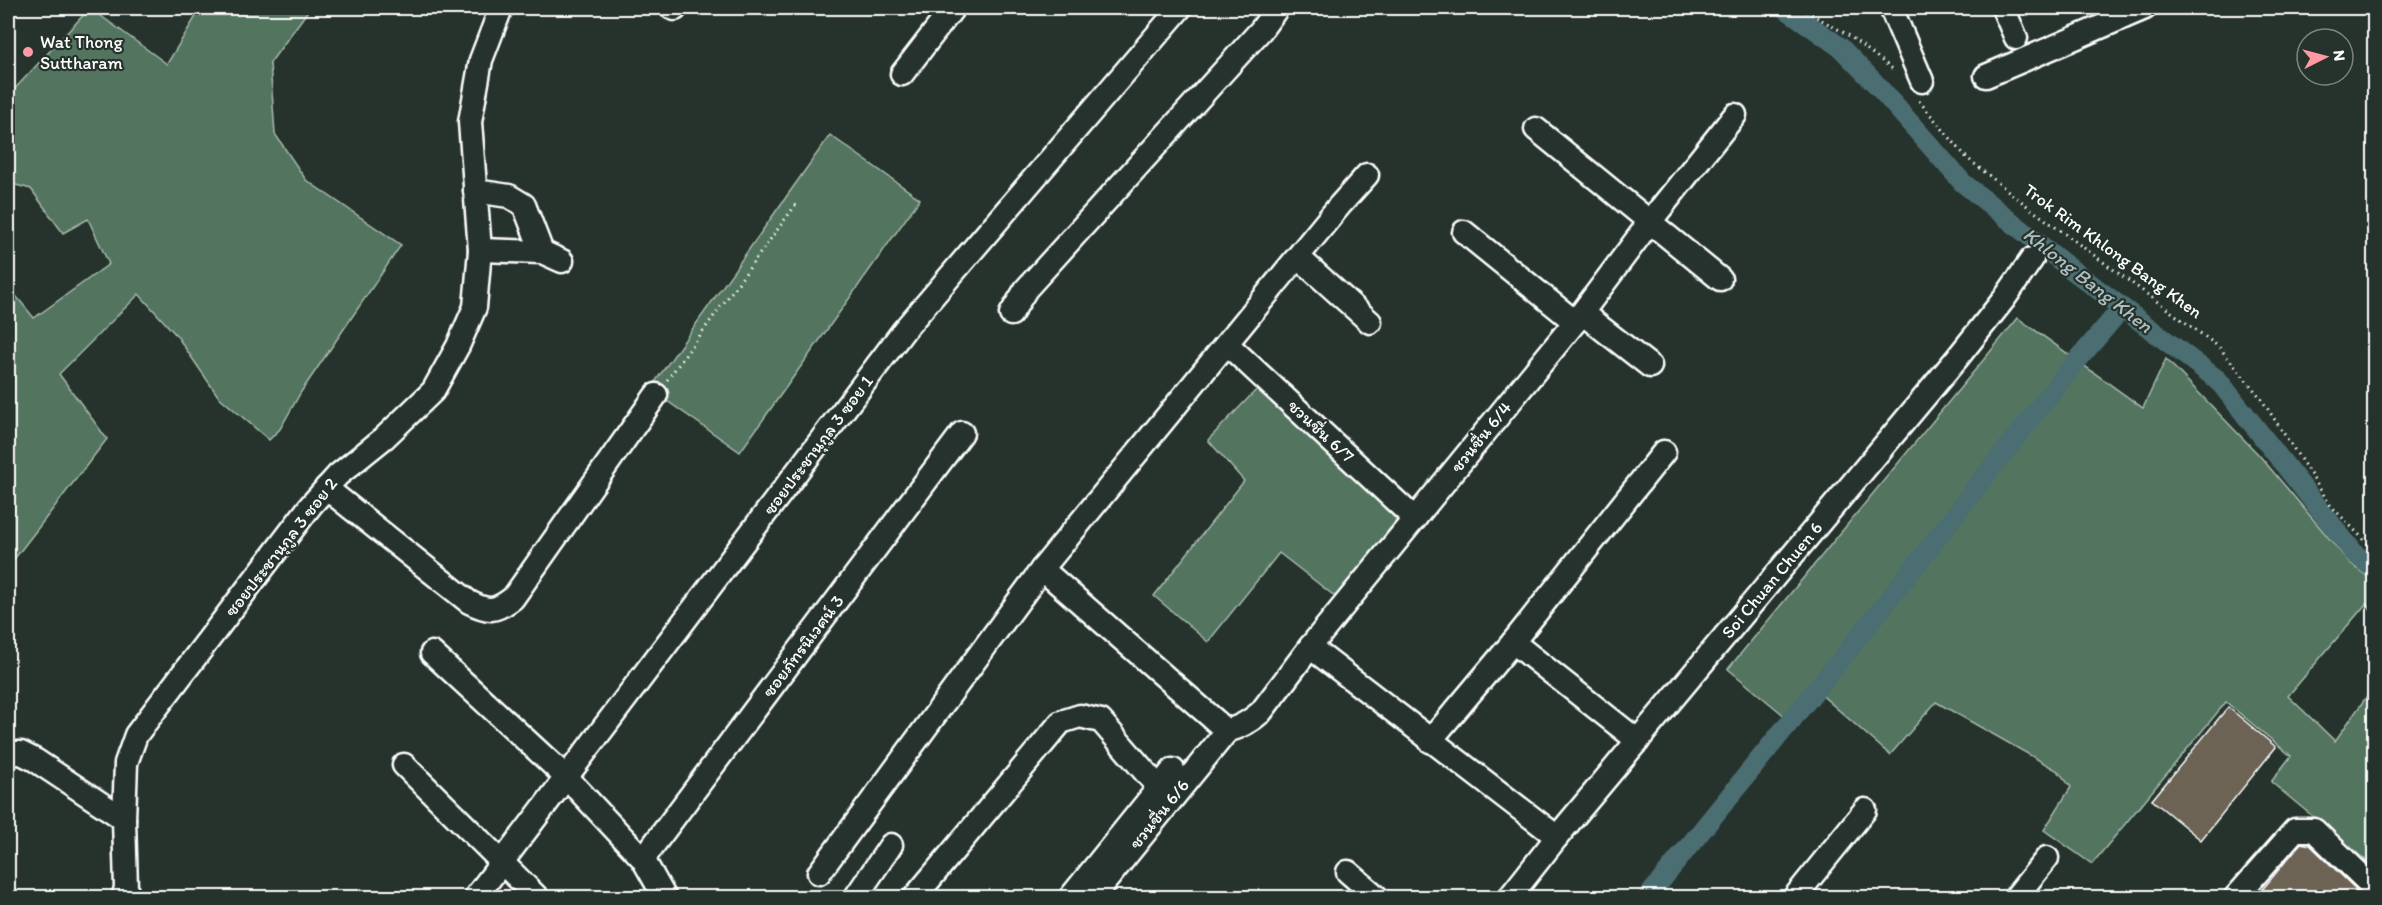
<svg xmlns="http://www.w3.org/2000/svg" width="2382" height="905" viewBox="0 0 2382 905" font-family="Itim,'Playpen Sans Thai',sans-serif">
  <rect width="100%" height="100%" fill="#26332d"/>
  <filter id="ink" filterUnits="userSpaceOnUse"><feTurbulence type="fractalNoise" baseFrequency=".0167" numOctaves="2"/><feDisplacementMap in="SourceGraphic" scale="12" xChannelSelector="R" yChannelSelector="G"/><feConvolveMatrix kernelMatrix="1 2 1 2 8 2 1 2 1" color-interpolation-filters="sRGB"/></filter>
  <g filter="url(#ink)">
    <g fill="#52745f" stroke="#a8baaf" stroke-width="1.5">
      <polygon points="90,8 167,64 201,8 310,8 270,63 275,134 306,180 401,245 301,392 280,429 269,440 218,396 177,336 139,294 59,374 107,439 8,567 8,286 34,318 109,264 88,219 63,233 31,189 8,183 8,96"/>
      <polygon points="830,135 920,199 740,452 650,389"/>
      <polygon points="2018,318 2143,408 2166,359 2259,455 2349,562 2374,582 2374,614 2366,604 2288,696 2335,741 2374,686 2374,867 2271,782 2291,756 2226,702 2092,864 2044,830 2071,787 2058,771 1936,702 1890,755 1818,692 1798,727 1728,669"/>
      <polygon points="1258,388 1398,519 1337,598 1279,553 1208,642 1154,596 1244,481 1208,440"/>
    </g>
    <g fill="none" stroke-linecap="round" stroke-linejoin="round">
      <g stroke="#4b6e72" stroke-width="20">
        <polyline points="1785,8 1840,47 1875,83 1963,183 2063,263 2218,380 2354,553 2374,569"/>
        <polyline points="1647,898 1870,623 2064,376 2122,308"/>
      </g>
    </g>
    <g fill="#6c6455" stroke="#fff" stroke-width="1.5">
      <polygon points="2228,707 2276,747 2201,840 2152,800"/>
      <polygon points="2301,843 2310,845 2364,897 2256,897"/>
    </g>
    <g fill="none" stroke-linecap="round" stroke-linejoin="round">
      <defs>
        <g id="minor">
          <polyline points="672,8 675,9"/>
          <polyline points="1891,8 1922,81"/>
          <polyline points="2003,8 2016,38"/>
          <polyline points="902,74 953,8"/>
          <polyline points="1986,76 2145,8"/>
          <polyline points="1536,129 1720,279"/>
          <polyline points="475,191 509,196 524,205 542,252"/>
          <polyline points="1464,232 1575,322"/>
          <polyline points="480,250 542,252 562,261"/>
          <polyline points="1298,257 1370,322"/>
          <polyline points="1582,313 1650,366"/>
          <polyline points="1011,314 1026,289 1261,30 1277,8"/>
          <polyline points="1227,344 1415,519"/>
          <path d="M326,488L469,602C489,612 495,612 513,598L656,395"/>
          <polyline points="1042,569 1227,731"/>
          <polyline points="1513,642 1638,741"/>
          <polyline points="1310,647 1557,837"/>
          <polyline points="432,653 567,778 643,859 665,898"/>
          <path d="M1227,731C1241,727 1250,722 1261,712L1310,647L1575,322L1649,223L1735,115"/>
          <polyline points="1430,741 1513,642 1664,452"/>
          <polyline points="8,757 11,753 21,753 35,760 124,819"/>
          <polyline points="404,765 538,898"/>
          <polyline points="643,859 962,433"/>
          <polyline points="1348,872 1378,898"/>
          <polyline points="819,873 1042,569 1340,205 1367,175"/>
          <polyline points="123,898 126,888 124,819 126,763 136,735 311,505 338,475 384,438 433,391 458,346 475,307 480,250 470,122 481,60 501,8"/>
          <polyline points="475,898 904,330 1180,8"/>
          <polyline points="855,898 891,845"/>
          <polyline points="914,898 1061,722 1080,716 1101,721 1159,788"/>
          <polyline points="1070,898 1173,770"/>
          <polyline points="1092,898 1227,731"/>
          <polyline points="1509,898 1557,837 1958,357 2004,299 2032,259"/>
          <polyline points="1794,898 1865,810"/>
          <polyline points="2015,898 2047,858"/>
          <polyline points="2235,898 2295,830 2314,830 2374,888"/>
        </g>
      </defs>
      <use href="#minor" stroke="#fff" stroke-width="27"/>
      <g stroke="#fff" stroke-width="3" stroke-dasharray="1.5 4.5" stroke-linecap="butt">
        <polyline points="1801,8 1848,35 1894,70"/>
        <polyline points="1919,101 1967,158 2031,209 2219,347 2260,397 2331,506 2374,550"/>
        <polyline points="667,380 797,203"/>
      </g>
      <use href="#minor" stroke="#26332d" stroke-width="22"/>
    </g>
  </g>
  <circle fill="#ff9aa2" stroke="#26332d" stroke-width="2" cx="28" cy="52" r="6"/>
  <g text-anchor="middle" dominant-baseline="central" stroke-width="4.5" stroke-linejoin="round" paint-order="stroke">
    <g font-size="18" fill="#fff" stroke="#26332d" text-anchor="start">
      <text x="40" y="42">Wat Thong<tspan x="40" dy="21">Suttharam</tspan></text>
    </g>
    <g font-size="18" fill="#fff" stroke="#26332d">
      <text transform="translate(2113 251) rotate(36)">Trok Rim Khlong Bang Khen</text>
      <text transform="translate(1321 431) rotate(43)">ชวนชื่น 6/7</text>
      <text transform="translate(1481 437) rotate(-51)">ชวนชื่น 6/4</text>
      <text transform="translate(818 445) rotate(-53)">ซอยประชานุกูล 3 ซอย 1</text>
      <text transform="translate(281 547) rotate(-52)">ซอยประชานุกูล 3 ซอย 2</text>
      <text transform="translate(1772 580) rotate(-50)">Soi Chuan Chuen 6</text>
      <text transform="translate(803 646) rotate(-53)">ซอยภัทรนิเวศน์ 3</text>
      <text transform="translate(1159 814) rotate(-51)">ชวนชื่น 6/6</text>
    </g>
    <g font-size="20" font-style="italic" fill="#aebec0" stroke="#26332d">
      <text transform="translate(2088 280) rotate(38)">Khlong Bang Khen</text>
    </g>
  </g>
  <rect width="2382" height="905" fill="none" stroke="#26332d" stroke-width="30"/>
  <rect x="15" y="15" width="2352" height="875" fill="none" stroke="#fff" stroke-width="2" filter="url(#ink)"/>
  <g transform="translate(2325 57) rotate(84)"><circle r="28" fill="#26332d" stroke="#7d8581" stroke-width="1.5"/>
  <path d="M0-4.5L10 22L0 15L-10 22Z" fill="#ff9aa2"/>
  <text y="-9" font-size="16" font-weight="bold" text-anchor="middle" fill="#ffffff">N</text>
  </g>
</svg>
